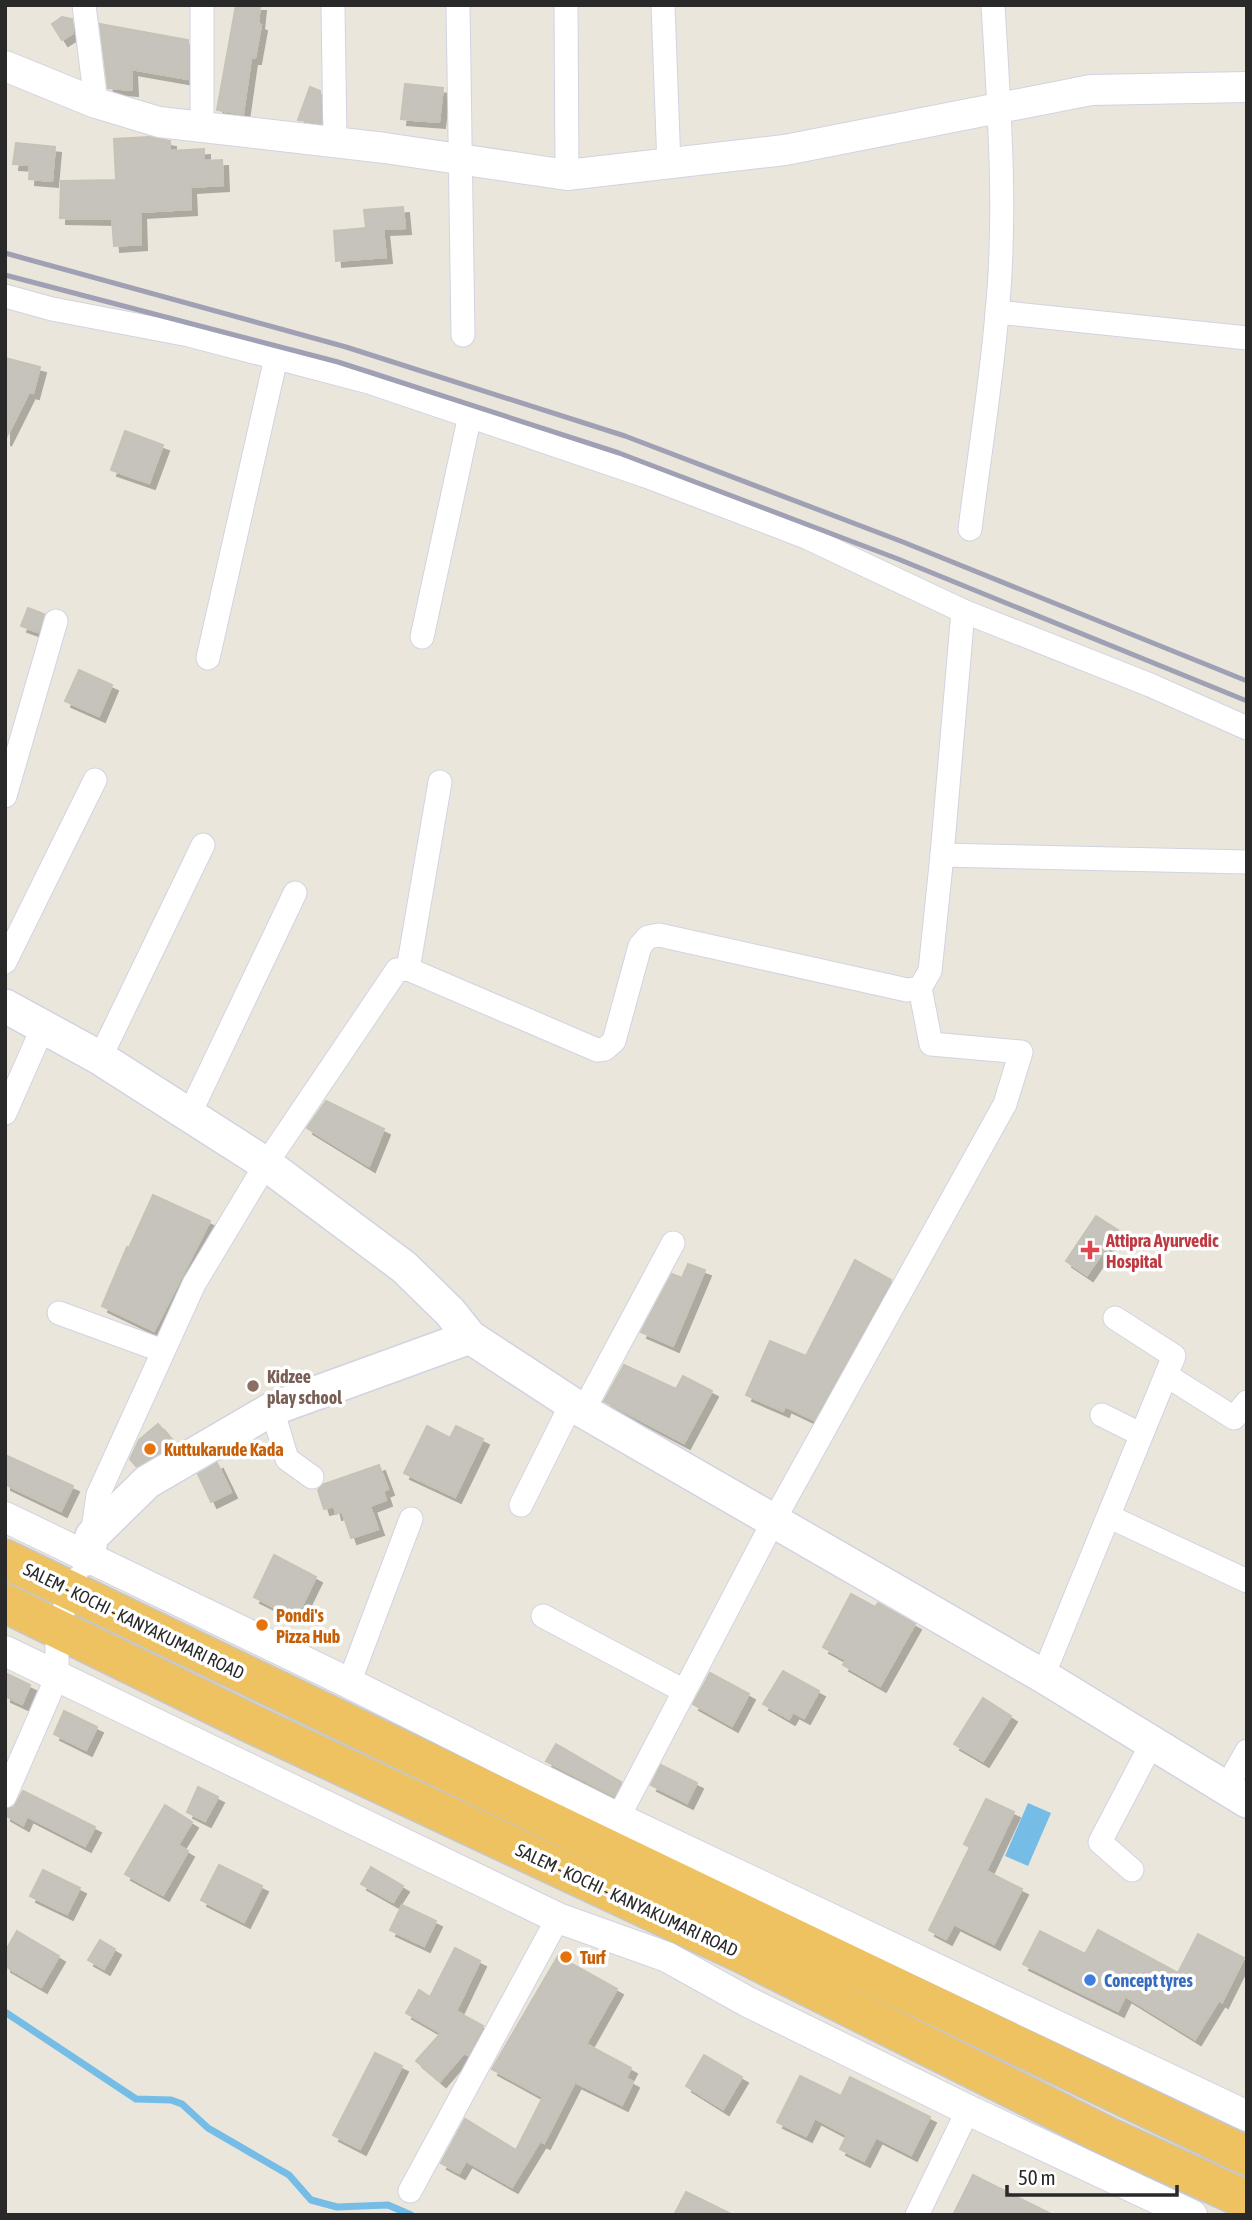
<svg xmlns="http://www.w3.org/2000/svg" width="1252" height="2220" viewBox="0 0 1252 2220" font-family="'Asap Condensed',sans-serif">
  <defs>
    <filter id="shadow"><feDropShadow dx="6" dy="6" stdDeviation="0" flood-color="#0004"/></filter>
  </defs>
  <rect width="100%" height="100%" fill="#ebe6dc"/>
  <polygon fill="#75bde7" points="1028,1803 1051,1813 1028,1866 1005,1856"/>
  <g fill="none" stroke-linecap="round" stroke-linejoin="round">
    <polyline stroke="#75bde7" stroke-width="7" points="5,2012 136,2099 171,2100 182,2104 208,2128 289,2175 311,2200 337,2207 388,2205 411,2215"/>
  </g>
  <g fill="#c6c3bc" stroke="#c6c2b6" stroke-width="2" filter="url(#shadow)">
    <polygon points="236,5 260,5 258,24 261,25 255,58 251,58 243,114 217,110"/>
    <polygon points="62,17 72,19 73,33 62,40 52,24"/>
    <polygon points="100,24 188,40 188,79 131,69 132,90 108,88"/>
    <polygon points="405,84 443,88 439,122 401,119"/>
    <polygon points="310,87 320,91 321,123 298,120"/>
    <polygon points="149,137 170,141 170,151 204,149 204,161 222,160 223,185 190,187 191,209 140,212 141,244 114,246 112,219 60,218 61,181 116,180 114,139"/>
    <polygon points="16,143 55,147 52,181 29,179 30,165 13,164"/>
    <polygon points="403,207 405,228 383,229 386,257 336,261 334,231 366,228 364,210"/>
    <polygon points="5,358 40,367 33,393 29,392 5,440"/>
    <polygon points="125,431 163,445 149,483 111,470"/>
    <polygon points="28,608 44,614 38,632 21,626"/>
    <polygon points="79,670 112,685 99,716 65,701"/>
    <polygon points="326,1101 384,1129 369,1166 307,1128"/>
    <polygon points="153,1195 210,1221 154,1331 102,1306 127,1247 129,1248"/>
    <polygon points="1096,1216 1118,1230 1087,1275 1066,1261"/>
    <polygon points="855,1260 891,1280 814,1420 785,1406 783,1411 746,1395 770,1341 806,1356"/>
    <polygon points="688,1264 705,1270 673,1346 641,1332 672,1274 682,1278"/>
    <polygon points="624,1365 676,1389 683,1376 712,1391 684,1443 604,1401"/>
    <polygon points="158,1424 175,1444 136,1466 130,1459 139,1440"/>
    <polygon points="427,1426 450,1438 456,1426 483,1439 455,1497 404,1473"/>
    <polygon points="5,1455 73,1486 61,1511 5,1484"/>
    <polygon points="217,1463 231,1492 211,1502 198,1474"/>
    <polygon points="379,1465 388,1489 383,1491 386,1500 370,1506 378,1529 351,1538 342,1511 336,1514 334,1506 324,1509 318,1490 324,1484"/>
    <polygon points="274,1555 316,1577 296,1618 254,1597"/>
    <polygon points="851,1594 875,1607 878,1603 915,1624 880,1686 843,1665 846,1660 823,1647"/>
    <polygon points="783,1671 819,1691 804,1718 793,1712 789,1719 763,1704"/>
    <polygon points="5,1673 30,1685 22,1704 5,1696"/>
    <polygon points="710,1673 749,1694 732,1726 693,1704"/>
    <polygon points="983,1698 1011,1716 983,1761 954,1744"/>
    <polygon points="64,1711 97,1727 86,1750 54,1734"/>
    <polygon points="556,1744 621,1782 614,1796 546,1761"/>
    <polygon points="661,1765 697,1783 687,1803 651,1785"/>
    <polygon points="198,1787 218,1797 205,1821 187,1812"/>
    <polygon points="23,1791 95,1827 85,1846 27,1816 23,1825 5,1815 5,1810 14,1807"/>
    <polygon points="986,1799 1014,1812 986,1871 1022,1889 994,1944 954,1924 946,1939 929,1930 970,1847 964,1844"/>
    <polygon points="165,1805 192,1822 178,1845 188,1851 163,1895 125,1874"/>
    <polygon points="219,1865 262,1886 244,1922 201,1900"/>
    <polygon points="371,1867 403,1886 393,1902 361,1884"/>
    <polygon points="43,1870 80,1888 67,1914 30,1896"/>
    <polygon points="402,1905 436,1921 424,1946 390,1930"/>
    <polygon points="1098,1930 1178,1973 1198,1934 1244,1958 1222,2002 1219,2000 1195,2039 1125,1996 1118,2011 1023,1964 1040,1931 1085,1954"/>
    <polygon points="17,1931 59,1956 41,1987 5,1966 5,1952"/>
    <polygon points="100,1940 115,1949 104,1969 88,1960"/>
    <polygon points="455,1948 480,1961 456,2011 483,2026 468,2055 464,2053 440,2081 416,2061 441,2033 406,2013 419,1990 430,1997"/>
    <polygon points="558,1956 617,1989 586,2044 631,2068 626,2078 633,2082 622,2105 575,2082 544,2143 540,2141 512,2187 466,2161 459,2173 441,2163 465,2119 516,2150 543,2097 492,2069"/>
    <polygon points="375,2053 402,2066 360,2149 333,2135"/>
    <polygon points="704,2055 742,2077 723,2109 686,2086"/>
    <polygon points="800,2076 841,2096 850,2077 930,2117 911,2155 876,2137 864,2161 840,2149 847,2135 815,2118 806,2136 777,2122"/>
    <polygon points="973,2175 1053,2215 953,2215"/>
    <polygon points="686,2192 733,2215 674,2215"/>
  </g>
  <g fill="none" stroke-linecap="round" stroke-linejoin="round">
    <defs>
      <g id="minor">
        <polyline points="84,5 96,103"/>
        <polyline points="202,5 202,127"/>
        <polyline points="333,5 335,141"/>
        <polyline points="458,5 463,335"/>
        <polyline points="566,5 567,175"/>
        <polyline points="663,5 669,166"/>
        <polyline points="5,296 52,309 189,335 369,382 646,476 806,537 963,611 1150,685 1247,728"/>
        <polyline points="997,312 1247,338"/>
        <path d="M970,529C979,457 991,385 997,313C1007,211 999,107 993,5"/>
        <polyline points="422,637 470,415"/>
        <polyline points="208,658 276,358"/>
        <polyline points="5,796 56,621"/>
        <polyline points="942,855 963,611"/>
        <polyline points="5,962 95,780"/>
        <polyline points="408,969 440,782"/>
        <polyline points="100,1058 203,845"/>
        <polyline points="5,1113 43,1027"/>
        <polyline points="190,1113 295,893"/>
        <polyline points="59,1313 163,1351"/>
        <polyline points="1115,1318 1174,1356 1166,1375"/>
        <polyline points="272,1409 287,1459 312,1477"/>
        <polyline points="583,1411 673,1243"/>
        <polyline points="1102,1415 1140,1434"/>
        <polyline points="521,1505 572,1403"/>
        <polyline points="1110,1517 1247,1581"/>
        <polyline points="92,1536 98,1495 194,1284 266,1164 397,970 408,969 597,1050 605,1049 614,1041 640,946 648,937 659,935 907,990 920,988 930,971 942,855 1247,862"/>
        <polyline points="543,1616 684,1691"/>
        <polyline points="1043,1676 1166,1375 1234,1418 1247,1402"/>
        <polyline points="349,1683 411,1519"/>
        <polyline points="1226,1788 1247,1751"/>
        <polyline points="5,1796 57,1677 57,1627 76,1579"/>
        <polyline points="618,1818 774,1520 1005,1104 1021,1052 931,1044 920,988"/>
        <polyline points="1132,1870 1100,1842 1152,1743"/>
        <polyline points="410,2191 558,1918"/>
        <polyline points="917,2215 968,2110"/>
      </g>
      <g id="tertiary">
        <polyline points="5,66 96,103 159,122 385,148 567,175 785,150 1091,90 1247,87"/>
        <polyline points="5,1517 349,1683 618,1818 1247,2116"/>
        <polyline points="5,1651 558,1918 667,1957 748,2002 968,2110 1192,2215"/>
      </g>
      <g id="secondary">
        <polyline points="5,1006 100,1058 266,1164 404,1267 450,1312 470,1337 583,1411 1043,1676 1247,1801"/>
        <polyline points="87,1559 92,1536 147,1482 272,1409 470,1337"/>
      </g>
      <g id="trunk">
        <polyline points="5,1559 1247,2156"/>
        <polyline points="5,1603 248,1722 743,1954 1111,2138 1247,2200"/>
      </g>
    </defs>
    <use href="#minor" stroke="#d1d3e1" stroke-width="25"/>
    <use href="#tertiary" stroke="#d1d3e1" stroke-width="32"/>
    <use href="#secondary" stroke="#d1d3e1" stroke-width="36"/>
    <use href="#trunk" stroke="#c7c7c7" stroke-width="41"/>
    <use href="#minor" stroke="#fff" stroke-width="23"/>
    <use href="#tertiary" stroke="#fff" stroke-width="30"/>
    <use href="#secondary" stroke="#fff" stroke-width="33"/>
    <use href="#trunk" stroke="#eec260" stroke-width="38"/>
    <g stroke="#9fa0b3" stroke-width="5">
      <polyline points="5,253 346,347 625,436 903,542 1247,681"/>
      <polyline points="5,275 338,362 619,453 898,559 1247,701"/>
    </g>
  </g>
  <path fill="#e0444e" stroke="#fff" stroke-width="2.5" d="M1086.5 1239.5h7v7h7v7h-7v7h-7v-7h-7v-7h7z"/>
  <circle fill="#8d6e63" stroke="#fff" stroke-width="2.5" cx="253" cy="1386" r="7"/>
  <g fill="#e8710a" stroke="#fff" stroke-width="2.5">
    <circle cx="150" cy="1449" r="7"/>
    <circle cx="262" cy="1625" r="7"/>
    <circle cx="566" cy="1957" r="7"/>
  </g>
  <circle fill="#3f7fe0" stroke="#fff" stroke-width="2.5" cx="1090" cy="1980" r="7"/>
  <g text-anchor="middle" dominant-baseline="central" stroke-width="7" stroke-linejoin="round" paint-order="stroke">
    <g font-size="18" font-weight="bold" fill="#be3a42" stroke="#fff" text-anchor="start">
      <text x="1106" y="1240">Attipra Ayurvedic<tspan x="1106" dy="21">Hospital</tspan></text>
    </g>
    <g font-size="18" font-weight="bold" fill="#785e54" stroke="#fff" text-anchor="start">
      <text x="267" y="1376">Kidzee<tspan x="267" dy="21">play school</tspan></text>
    </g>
    <g font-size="18" font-weight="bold" fill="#c56008" stroke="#fff" text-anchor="start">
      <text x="164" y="1449">Kuttukarude Kada</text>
      <text x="276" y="1615">Pondi's<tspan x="276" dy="21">Pizza Hub</tspan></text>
      <text x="580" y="1957">Turf</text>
    </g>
    <g font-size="18" fill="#292929" stroke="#fff">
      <text transform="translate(134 1621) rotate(26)">SALEM - KOCHI - KANYAKUMARI ROAD</text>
      <text transform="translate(627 1900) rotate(25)">SALEM - KOCHI - KANYAKUMARI ROAD</text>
    </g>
    <g font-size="18" font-weight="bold" fill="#366cbe" stroke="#fff" text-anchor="start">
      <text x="1104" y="1980">Concept tyres</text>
    </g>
  </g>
  <rect width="1252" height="2220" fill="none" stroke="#292929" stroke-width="14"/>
  <path d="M1007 2185v10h170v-10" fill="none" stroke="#292929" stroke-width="3.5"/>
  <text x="1018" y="2185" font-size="21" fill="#292929" stroke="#ffffff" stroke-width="5" paint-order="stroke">50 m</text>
</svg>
